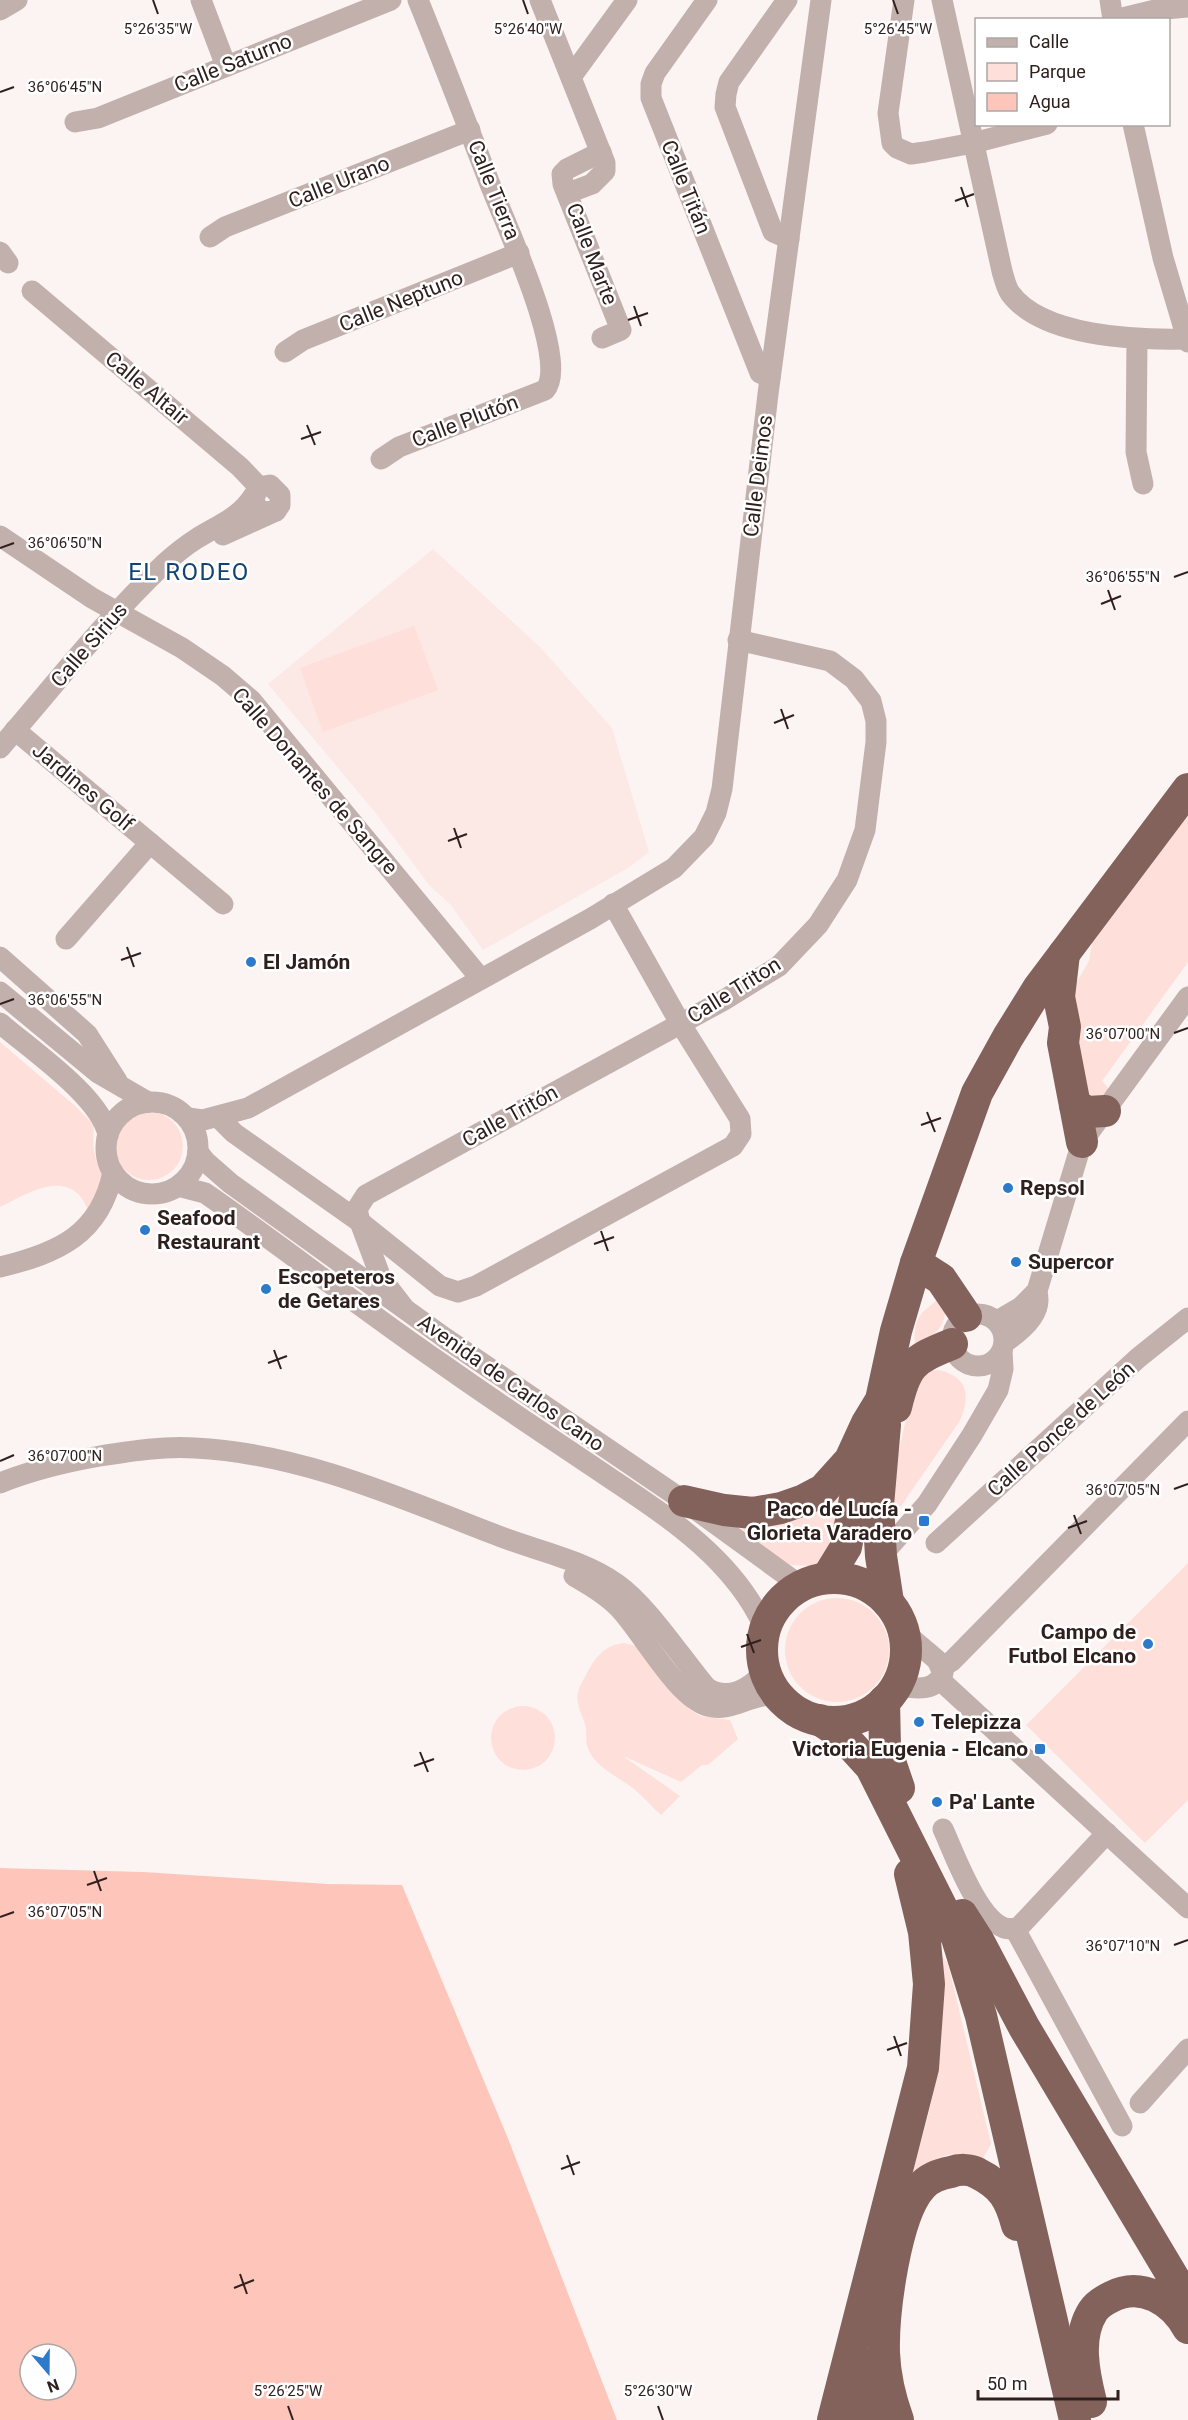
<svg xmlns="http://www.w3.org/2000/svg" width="1188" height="2420" viewBox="0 0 1188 2420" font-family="Roboto,sans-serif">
  <rect width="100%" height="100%" fill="#fcf4f2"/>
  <polygon fill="#fce8e4" points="433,549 540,647 612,728 649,852 628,868 483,950 450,904 430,886 374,811 268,684"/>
  <g fill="#fedfda">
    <polygon points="414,626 438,690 323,732 300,668"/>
    <polygon points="1188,813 1188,962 1102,1081 1109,1089 1101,1097 1094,1097 1088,1093 1068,997 1089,961 1092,942"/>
    <path d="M0,1042L75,1106L94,1125C92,1149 94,1161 107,1182L88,1209C85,1204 82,1197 77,1193C56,1174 21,1197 0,1207Z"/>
    <circle cx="149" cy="1146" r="34"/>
    <path d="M936,1300L945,1313C943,1330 932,1337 917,1345L915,1343C913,1333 916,1317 925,1310C929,1306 933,1305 936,1300Z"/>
    <path d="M938,1370C969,1376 971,1398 959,1422L892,1519L898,1455L911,1397L914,1384L929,1371Z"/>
    <polygon points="850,1473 847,1514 823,1562 814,1566 791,1565 777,1558 732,1521"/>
    <polygon points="1188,1563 1188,1800 1145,1843 1026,1725"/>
    <circle cx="837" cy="1650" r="52"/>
    <path d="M624,1643L633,1645L639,1649L689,1709L700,1716L730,1720L738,1739L708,1765H702L681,1782L623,1756L680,1796L661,1815C652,1807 644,1797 634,1789C620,1778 597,1768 589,1751C584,1742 588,1733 585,1724C576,1699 573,1697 587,1673C596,1656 605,1645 624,1643Z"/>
    <circle cx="523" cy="1738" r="32"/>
    <path d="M936,1948L948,1964L991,2144L983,2158C952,2148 937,2156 912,2174C926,2123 943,2071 942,2017C942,1994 938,1971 936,1948Z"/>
  </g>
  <path fill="#fec5bb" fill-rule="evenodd" d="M0,1868L143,1872L328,1884L402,1885L507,2136L617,2420H0ZM30,2354H66V2390H30Z"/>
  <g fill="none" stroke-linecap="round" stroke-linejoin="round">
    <g stroke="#c2b0ad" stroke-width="21">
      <polyline points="201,0 226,66"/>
      <polyline points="540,0 605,163 605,171 592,184 568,193"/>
      <polyline points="707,0 655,73 651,84 651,98 760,373 770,377"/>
      <polyline points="787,0 729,82 726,94 725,107 773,232 789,239"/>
      <polyline points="904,0 888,113 892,143 897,148 911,154 925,152 973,143 1047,124"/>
      <path d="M942,0L1002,271C1004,278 1006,287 1010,293C1042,337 1136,340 1186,339"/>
      <polyline points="1110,0 1113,20"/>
      <polyline points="0,10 17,0"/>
      <polyline points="1114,20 1155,10 1188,7"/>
      <polyline points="571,77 627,0"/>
      <polyline points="75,122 98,118 391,0"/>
      <polyline points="1133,124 1163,258 1188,342"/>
      <polyline points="601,152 567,169 562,174 563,184 621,330 602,338"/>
      <polyline points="210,237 225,227 470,130"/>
      <polyline points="0,252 8,263"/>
      <polyline points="32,291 240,467 260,488"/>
      <polyline points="1137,340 1136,452 1143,484"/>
      <polyline points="285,352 303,340 519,253"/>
      <path d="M381,459L399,447L545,390C571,361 501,215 488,179C465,119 442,59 418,0"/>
      <polyline points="223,535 276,511 280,505 280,495 270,485 264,486 257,490 253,503 262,512 276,511"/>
      <polyline points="0,536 92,598 182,648 223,676 251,700 481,979"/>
      <polyline points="15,730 223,904"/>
      <path d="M0,748C54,686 104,621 164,564C174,555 185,546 196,539C218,525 240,518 254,495"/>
      <polyline points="66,939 150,843"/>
      <polyline points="0,957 87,1034 117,1081"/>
      <polyline points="0,992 98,1073 148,1102"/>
      <path d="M0,1023C30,1049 101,1097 108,1135"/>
      <circle cx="152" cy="1148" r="46"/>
      <polyline points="218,1117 234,1133 360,1222 440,1286 458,1292 476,1286 733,1146 741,1134 740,1119 680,1023 613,904"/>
      <polyline points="188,1118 203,1120 248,1108 590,919 674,868 704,837 716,813 722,789 768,394 821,0"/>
      <polyline points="198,1152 206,1162 230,1183 445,1338 684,1501 801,1586"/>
      <path d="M178,1186L205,1193C286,1249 363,1310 445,1366C493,1400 543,1433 592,1466C657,1510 732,1554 765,1629"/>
      <path d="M0,1267C58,1253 100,1235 113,1172"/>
      <polyline points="404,1308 381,1278 360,1222 357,1209 366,1195 724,1000 779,966 818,925 847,880 865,830 876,742 876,721 871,701 854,679 830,661 738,640"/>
      <circle cx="978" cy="1340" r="26"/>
      <polyline points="997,1321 1021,1307 1037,1291 1082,1142 1188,997"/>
      <path d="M1005,1342C1020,1332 1043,1314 1037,1293"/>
      <path d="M0,1483C32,1470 66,1462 100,1456C132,1451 163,1446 195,1448C298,1453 396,1496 491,1533C532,1550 580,1558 617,1584C648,1606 680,1656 706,1687C727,1702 751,1689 765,1670"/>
      <polyline points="936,1543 1138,1358 1188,1318"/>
      <polyline points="881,1556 927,1504 972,1435 998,1390 1003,1369 1002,1351"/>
      <path d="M574,1576C590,1585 607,1595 619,1608C642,1632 677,1698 708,1706C733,1713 752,1691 779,1696"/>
      <polyline points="942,1667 952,1661 1188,1421"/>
      <polyline points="940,1680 1188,1908"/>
      <path d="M896,1686C914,1688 935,1693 943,1673L937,1660L905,1633"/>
      <path d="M943,1829C954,1852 986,1946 1020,1926L1107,1833"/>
      <polyline points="1015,1929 1122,2126"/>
      <polyline points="1140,2103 1188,2049"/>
    </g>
    <g stroke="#84625c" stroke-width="32">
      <polyline points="1064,954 1059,997 1065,1027 1063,1043 1082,1142"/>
      <polyline points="1075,1105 1088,1112 1105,1111"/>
      <polyline points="916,1263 941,1279 966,1316"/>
      <polyline points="881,1400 885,1425 878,1505 881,1556 888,1602"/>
      <path d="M896,1407C906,1365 912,1360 952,1344"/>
      <polyline points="684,1501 724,1510 753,1513 781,1508 804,1500 823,1490 850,1460 867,1423 881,1400 896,1331 916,1263 977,1093 1008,1037 1039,987 1188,789"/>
      <polyline points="827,1578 846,1547 863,1456"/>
      <circle cx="834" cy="1650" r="72"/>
      <polyline points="884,1701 885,1747 899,1788"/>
      <polyline points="820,1720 841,1734 871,1767 957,1938 981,2016 1075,2420"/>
      <polyline points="962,1915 978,1940 1024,2027 1188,2302"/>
      <path d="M1091,2402C1084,2374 1076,2337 1093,2311C1097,2305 1105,2300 1111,2297C1142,2281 1173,2301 1188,2328"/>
      <polyline points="833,2420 923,2068 929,1984 924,1932 910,1874"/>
      <polyline points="865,2420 876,2362"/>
      <path d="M898,2420C890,2398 885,2377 884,2353C883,2313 895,2215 922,2186C930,2177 940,2174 951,2172C959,2169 970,2169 977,2173C1003,2186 1010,2199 1017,2225"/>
    </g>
  </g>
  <path fill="none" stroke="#2f201e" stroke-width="2" d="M153,0L158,14M523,0L528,14M893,0L898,14M0,92L14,87M961,187L968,207M955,201L974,194M634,306L641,326M628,320L648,313M307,425L315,445M301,439L321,432M0,548L14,543M1174,577L1188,572M1108,590L1115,610M1101,604L1121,596M781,709L788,729M774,723L794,715M454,828L461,848M448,841L467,834M127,947L134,967M121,960L141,953M0,1004L14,999M1174,1033L1188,1028M927,1112L935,1132M921,1125L941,1118M601,1231L608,1251M594,1244L614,1237M274,1350L281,1369M268,1363L287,1356M0,1461L14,1455M1174,1489L1188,1484M1074,1515L1081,1534M1068,1528L1087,1521M747,1634L754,1653M741,1647L761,1640M420,1752L428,1772M414,1766L434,1759M94,1871L101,1891M87,1885L107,1878M0,1917L14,1912M1174,1945L1188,1940M894,2036L901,2056M887,2050L907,2043M567,2155L574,2175M561,2169L580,2162M240,2274L247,2294M234,2288L254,2280M288,2406L293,2420M658,2406L663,2420"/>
  <g fill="#2e7aca" stroke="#fff" stroke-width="2">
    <circle cx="251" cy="962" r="6"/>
    <circle cx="1008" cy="1188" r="6"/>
    <circle cx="145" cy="1230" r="6"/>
    <circle cx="1016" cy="1262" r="6"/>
    <circle cx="266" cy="1289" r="6"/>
    <rect x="918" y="1515" width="12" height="12" rx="3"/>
    <circle cx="1148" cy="1644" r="6"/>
    <circle cx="919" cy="1722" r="6"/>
    <rect x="1034" y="1743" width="12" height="12" rx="3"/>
    <circle cx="937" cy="1802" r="6"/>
  </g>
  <g text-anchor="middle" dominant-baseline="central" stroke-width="5" stroke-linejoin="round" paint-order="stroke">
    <g font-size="21" fill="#2f201e" stroke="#fff">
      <text transform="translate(233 63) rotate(-22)">Calle Saturno</text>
      <text transform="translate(339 182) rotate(-22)">Calle Urano</text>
      <text transform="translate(686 187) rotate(68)">Calle Titán</text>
      <text transform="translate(494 190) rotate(68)">Calle Tierra</text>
      <text transform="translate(592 254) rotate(69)">Calle Marte</text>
      <text transform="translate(401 301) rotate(-22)">Calle Neptuno</text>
      <text transform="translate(147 388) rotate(40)">Calle Altair</text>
      <text transform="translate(465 421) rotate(-21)">Calle Plutón</text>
      <text transform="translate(758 476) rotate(-83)">Calle Deimos</text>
      <text transform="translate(89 645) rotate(-49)">Calle Sirius</text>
      <text transform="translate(315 781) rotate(49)">Calle Donantes de Sangre</text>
      <text transform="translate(83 787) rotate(40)">Jardines Golf</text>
      <text transform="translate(734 990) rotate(-32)">Calle Triton</text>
      <text transform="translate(510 1116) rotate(-29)">Calle Tritón</text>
      <text transform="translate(511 1383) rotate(35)">Avenida de Carlos Cano</text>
      <text transform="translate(1061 1429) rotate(-42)">Calle Ponce de León</text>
    </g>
    <g font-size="21" font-weight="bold" fill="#2f201e" stroke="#fff" text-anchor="start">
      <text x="263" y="962">El Jamón</text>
      <text x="1020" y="1188">Repsol</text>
      <text x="157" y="1218">Seafood<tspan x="157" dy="24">Restaurant</tspan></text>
      <text x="1028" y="1262">Supercor</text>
      <text x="278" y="1277">Escopeteros<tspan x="278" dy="24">de Getares</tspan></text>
      <text x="912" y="1509" text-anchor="end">Paco de Lucía -<tspan x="912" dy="24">Glorieta Varadero</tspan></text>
      <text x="1136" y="1632" text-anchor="end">Campo de<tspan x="1136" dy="24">Futbol Elcano</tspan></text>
      <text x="931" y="1722">Telepizza</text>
      <text x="1028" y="1749" text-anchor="end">Victoria Eugenia - Elcano</text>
      <text x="949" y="1802">Pa' Lante</text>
    </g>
    <g font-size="24" letter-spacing="1.5" fill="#124375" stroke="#fff">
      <text x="189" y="572">EL RODEO</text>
    </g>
  </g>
  <g font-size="15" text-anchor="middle" fill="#2f201e" stroke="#fff" stroke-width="5" stroke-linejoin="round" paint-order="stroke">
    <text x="158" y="34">5°26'35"W</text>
    <text x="528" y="34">5°26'40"W</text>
    <text x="898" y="34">5°26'45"W</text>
    <text x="65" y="92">36°06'45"N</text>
    <text x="65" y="548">36°06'50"N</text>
    <text x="1123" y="582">36°06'55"N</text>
    <text x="65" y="1005">36°06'55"N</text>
    <text x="1123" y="1039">36°07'00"N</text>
    <text x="65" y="1461">36°07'00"N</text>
    <text x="1123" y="1495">36°07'05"N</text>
    <text x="65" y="1917">36°07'05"N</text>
    <text x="1123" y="1951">36°07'10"N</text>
    <text x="288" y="2396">5°26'25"W</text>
    <text x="658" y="2396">5°26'30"W</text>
  </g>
  <rect x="975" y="18" width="195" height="108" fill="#ffffff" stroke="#aca6a5" stroke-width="1.5"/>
  <rect x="987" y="38" width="30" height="9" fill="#c2b0ad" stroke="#aca6a5" stroke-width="1.5"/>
  <text x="1029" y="48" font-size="18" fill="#2f201e">Calle</text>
  <rect x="987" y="63" width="30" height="18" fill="#fedfda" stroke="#aca6a5" stroke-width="1.5"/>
  <text x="1029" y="78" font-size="18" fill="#2f201e">Parque</text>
  <rect x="987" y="93" width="30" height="18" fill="#fec5bb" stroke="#aca6a5" stroke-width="1.5"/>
  <text x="1029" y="108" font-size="18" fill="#2f201e">Agua</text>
  <g transform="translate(48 2372) rotate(160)"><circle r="28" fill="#ffffff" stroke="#aca6a5" stroke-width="1.5"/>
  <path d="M0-4.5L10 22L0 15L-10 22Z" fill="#2e7aca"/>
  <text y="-9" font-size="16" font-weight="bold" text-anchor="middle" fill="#2f201e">N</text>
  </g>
  <path d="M978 2390v9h140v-9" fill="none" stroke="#2f201e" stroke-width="3"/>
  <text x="987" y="2390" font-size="18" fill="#2f201e" stroke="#ffffff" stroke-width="4.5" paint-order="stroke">50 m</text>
</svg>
